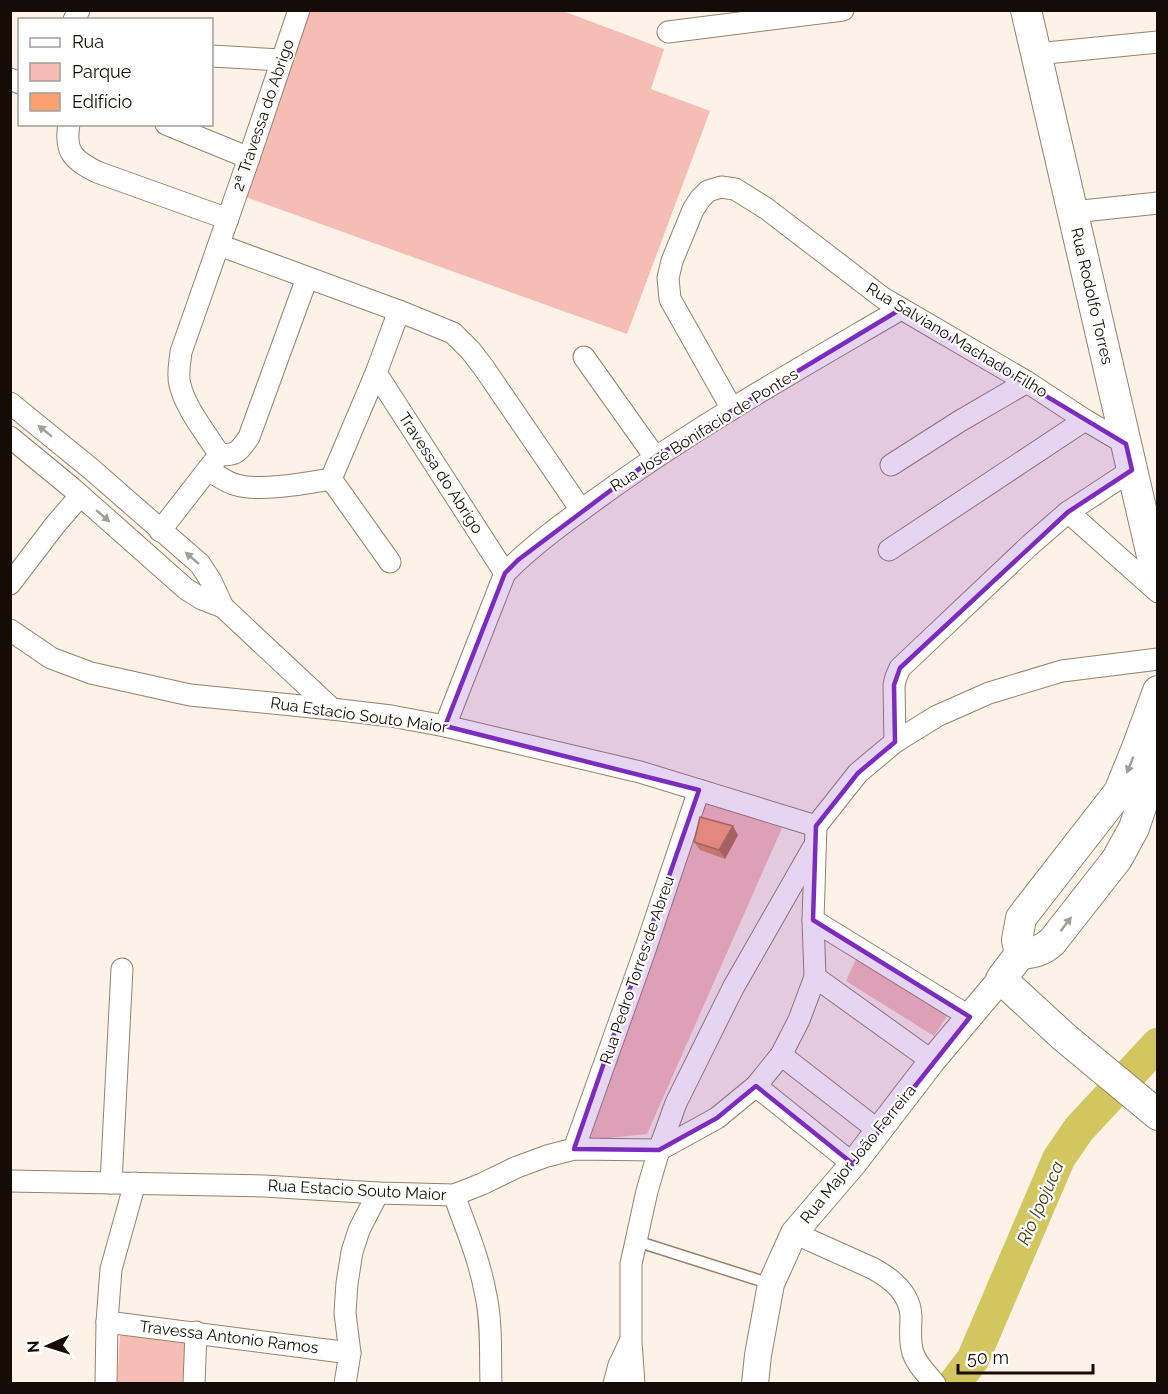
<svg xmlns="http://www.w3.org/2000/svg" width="1168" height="1394" viewBox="0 0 1168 1394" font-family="Raleway,sans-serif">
  <rect width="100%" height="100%" fill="#fdf2e8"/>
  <g fill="#f6bdb4">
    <polygon points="303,11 563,11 664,49 651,89 710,111 627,334 243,196"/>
    <polygon points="704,800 782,828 647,1134 589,1140"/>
    <polygon points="856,959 949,1013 934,1036 846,981"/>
    <polygon points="120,1335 186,1342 185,1383 117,1384"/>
  </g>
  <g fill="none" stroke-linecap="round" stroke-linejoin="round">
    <polyline stroke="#d1c660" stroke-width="33" points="954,1384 973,1359 1059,1158 1079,1129 1158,1044"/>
    <defs>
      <polyline id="service" points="636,1241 771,1284"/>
      <g id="minor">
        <polyline points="74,20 79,10"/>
        <polyline points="668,32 843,10"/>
        <polyline points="1036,54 1158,42"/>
        <polyline points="212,56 281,60"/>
        <polyline points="10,79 20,83"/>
        <path d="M69,124C64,153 74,160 97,172L228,219"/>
        <polyline points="166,124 249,158"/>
        <polyline points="1073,212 1158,203"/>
        <polyline points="219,245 399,311 453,333 471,351 484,368 581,510"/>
        <polyline points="584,357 655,457"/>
        <polyline points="376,373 505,573"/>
        <polyline points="10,403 90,468 200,564 211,581 223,607 332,709"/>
        <polyline points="732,409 670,299 668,278 672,261 693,210 700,199 708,191 721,187 735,189 767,209 883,298 1027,382 1085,420 1126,444"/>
        <polyline points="10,437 72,488 186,589 202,599 223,607"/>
        <path d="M219,454C206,433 186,409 180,385C177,375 180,362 181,352L249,158L299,10"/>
        <path d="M219,454C236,457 240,450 249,437L307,278"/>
        <polyline points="891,465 960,421 1027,382"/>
        <path d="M208,470C217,475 227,483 237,485C260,492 307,483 331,479L376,373L399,311"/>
        <polyline points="331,479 390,562"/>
        <polyline points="1068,512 1158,592"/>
        <polyline points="160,531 216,459"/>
        <polyline points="889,550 1085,420"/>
        <polyline points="10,584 55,525 80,496"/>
        <polyline points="10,630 51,658 91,673 190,695 332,709 391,716 445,726 640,772 816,826"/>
        <path d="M445,726L505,573C536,542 573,516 609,490C702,423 802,367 901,309"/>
        <polyline points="895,742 894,685 896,677 900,668 1030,545 1068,512 1132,470"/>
        <polyline points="813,920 970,1017"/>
        <polyline points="815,977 932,1061"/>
        <polyline points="781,1055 879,1131"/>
        <polyline points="756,1086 853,1164"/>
        <polyline points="574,1149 644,953 699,790"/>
        <polyline points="659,1150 717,1118 756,1086 781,1055 799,1020 815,977 813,920 816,826 858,773 895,742 937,716 989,693 1062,671 1158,659"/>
        <polyline points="10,1181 264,1186 378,1193 454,1195 482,1184 517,1167 547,1156 574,1149 659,1150"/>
        <polyline points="111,1183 122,969"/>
        <path d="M454,1195C466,1228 480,1261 486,1296C492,1324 490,1354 491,1384"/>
        <path d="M794,1233L872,1268C891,1278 910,1293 911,1316C911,1329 909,1341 913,1353C917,1365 927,1374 935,1384"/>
        <polyline points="107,1322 350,1353"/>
        <polyline points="106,1384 107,1322 111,1269 135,1183"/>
        <polyline points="194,1384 196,1332"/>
        <polyline points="345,1384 350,1353 345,1313 347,1283 352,1252 359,1230 378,1193"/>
        <polyline points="614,1384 619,1365 630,1342"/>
        <polyline points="634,1384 631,1342 631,1264 647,1191 659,1150 676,1103 733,988 813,848"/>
      </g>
      <polyline id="tertiary" points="755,1384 758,1355 771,1284 794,1233 853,1164 932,1061 1001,979"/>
      <g id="secondary">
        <polyline points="1026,10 1158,582"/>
        <polyline points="1158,691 1137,748 1119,792 1021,918 1017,940 1020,954 1001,979 1064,1037 1158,1115"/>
        <path d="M1020,954C1033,953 1042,951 1052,942L1117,859L1134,828L1147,789L1158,740"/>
      </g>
    </defs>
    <use href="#service" stroke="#98816a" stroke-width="13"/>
    <use href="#minor" stroke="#98816a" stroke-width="23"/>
    <use href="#tertiary" stroke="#98816a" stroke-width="28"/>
    <use href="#secondary" stroke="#98816a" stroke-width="32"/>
    <use href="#service" stroke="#fff" stroke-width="10"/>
    <use href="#minor" stroke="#fff" stroke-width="21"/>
    <use href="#tertiary" stroke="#fff" stroke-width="26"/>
    <use href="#secondary" stroke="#fff" stroke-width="30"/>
  </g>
  <polygon fill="#d88a60" points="738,835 725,859 700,850 694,842"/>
  <polygon fill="#b0704e" points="733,826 738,835 725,859 719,850"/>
  <polygon fill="#fba070" stroke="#b0704e" stroke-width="1.5" points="700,817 733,826 719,850 694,842"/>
  <defs><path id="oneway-solid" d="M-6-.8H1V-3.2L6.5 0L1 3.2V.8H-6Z" transform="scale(1.5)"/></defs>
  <g fill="#a19e9b">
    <use href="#oneway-solid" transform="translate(45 431) rotate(-141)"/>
    <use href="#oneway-solid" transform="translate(103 516) rotate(41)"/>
    <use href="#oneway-solid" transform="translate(192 558) rotate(-139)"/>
    <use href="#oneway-solid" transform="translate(1130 765) rotate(112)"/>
    <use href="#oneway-solid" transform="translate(1066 924) rotate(-53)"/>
  </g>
  <path fill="#7b2cbf" fill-opacity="0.2" stroke="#7b2cbf" stroke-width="4.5" stroke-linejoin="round" d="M901,309L1126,444L1132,470L1068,512L900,668L894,685L895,742L858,773L816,826L813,920L970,1017L853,1164L756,1086L717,1118L659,1150L574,1149L699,790L445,726L505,573L518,560L655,457Z"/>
  <g text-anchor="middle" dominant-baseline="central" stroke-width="4.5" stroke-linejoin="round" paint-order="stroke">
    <g font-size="16" fill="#150d05" stroke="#fff">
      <text transform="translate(263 115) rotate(-71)">2ª Travessa do Abrigo</text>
      <text transform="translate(1092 296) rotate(77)">Rua Rodolfo Torres</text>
      <text transform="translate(957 340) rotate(31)">Rua Salviano Machado Filho</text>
      <text transform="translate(704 430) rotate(-32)">Rua José Bonifacio de Pontes</text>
      <text transform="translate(441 473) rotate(57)">Travessa do Abrigo</text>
      <text transform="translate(359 715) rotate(8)">Rua Estacio Souto Maior</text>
      <text transform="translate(637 970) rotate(-71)">Rua Pedro Torres de Abreu</text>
      <text transform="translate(858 1154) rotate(-51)">Rua Major João Ferreira</text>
      <text transform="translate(357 1190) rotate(3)">Rua Estacio Souto Maior</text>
      <text transform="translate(229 1337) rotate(7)">Travessa Antonio Ramos</text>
    </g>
    <g font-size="18" font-style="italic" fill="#474217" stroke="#fff">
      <text transform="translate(1040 1203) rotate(-66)">Rio Ipojuca</text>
    </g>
  </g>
  <rect width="1168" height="1394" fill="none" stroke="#150d05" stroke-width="24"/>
  <rect x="18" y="18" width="195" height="108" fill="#ffffff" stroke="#a19e9b" stroke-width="1.5"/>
  <rect x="30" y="38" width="30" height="9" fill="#ffffff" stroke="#a19e9b" stroke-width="1.5"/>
  <text x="72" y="48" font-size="18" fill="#150d05">Rua</text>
  <rect x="30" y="63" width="30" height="18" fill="#f6bdb4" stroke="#a19e9b" stroke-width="1.5"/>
  <text x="72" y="78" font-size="18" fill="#150d05">Parque</text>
  <rect x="30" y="93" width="30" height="18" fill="#fba070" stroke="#a19e9b" stroke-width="1.5"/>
  <text x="72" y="108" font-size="18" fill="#150d05">Edifício</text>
  <g transform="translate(48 1346) rotate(267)" stroke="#ffffff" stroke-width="4.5" paint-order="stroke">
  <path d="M0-4.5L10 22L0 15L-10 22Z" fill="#150d05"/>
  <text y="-9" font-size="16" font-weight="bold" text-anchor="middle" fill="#150d05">N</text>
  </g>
  <path d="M958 1364v9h135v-9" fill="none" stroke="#150d05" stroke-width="3"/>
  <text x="967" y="1364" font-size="18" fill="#150d05" stroke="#ffffff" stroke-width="4.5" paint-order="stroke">50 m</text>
</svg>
